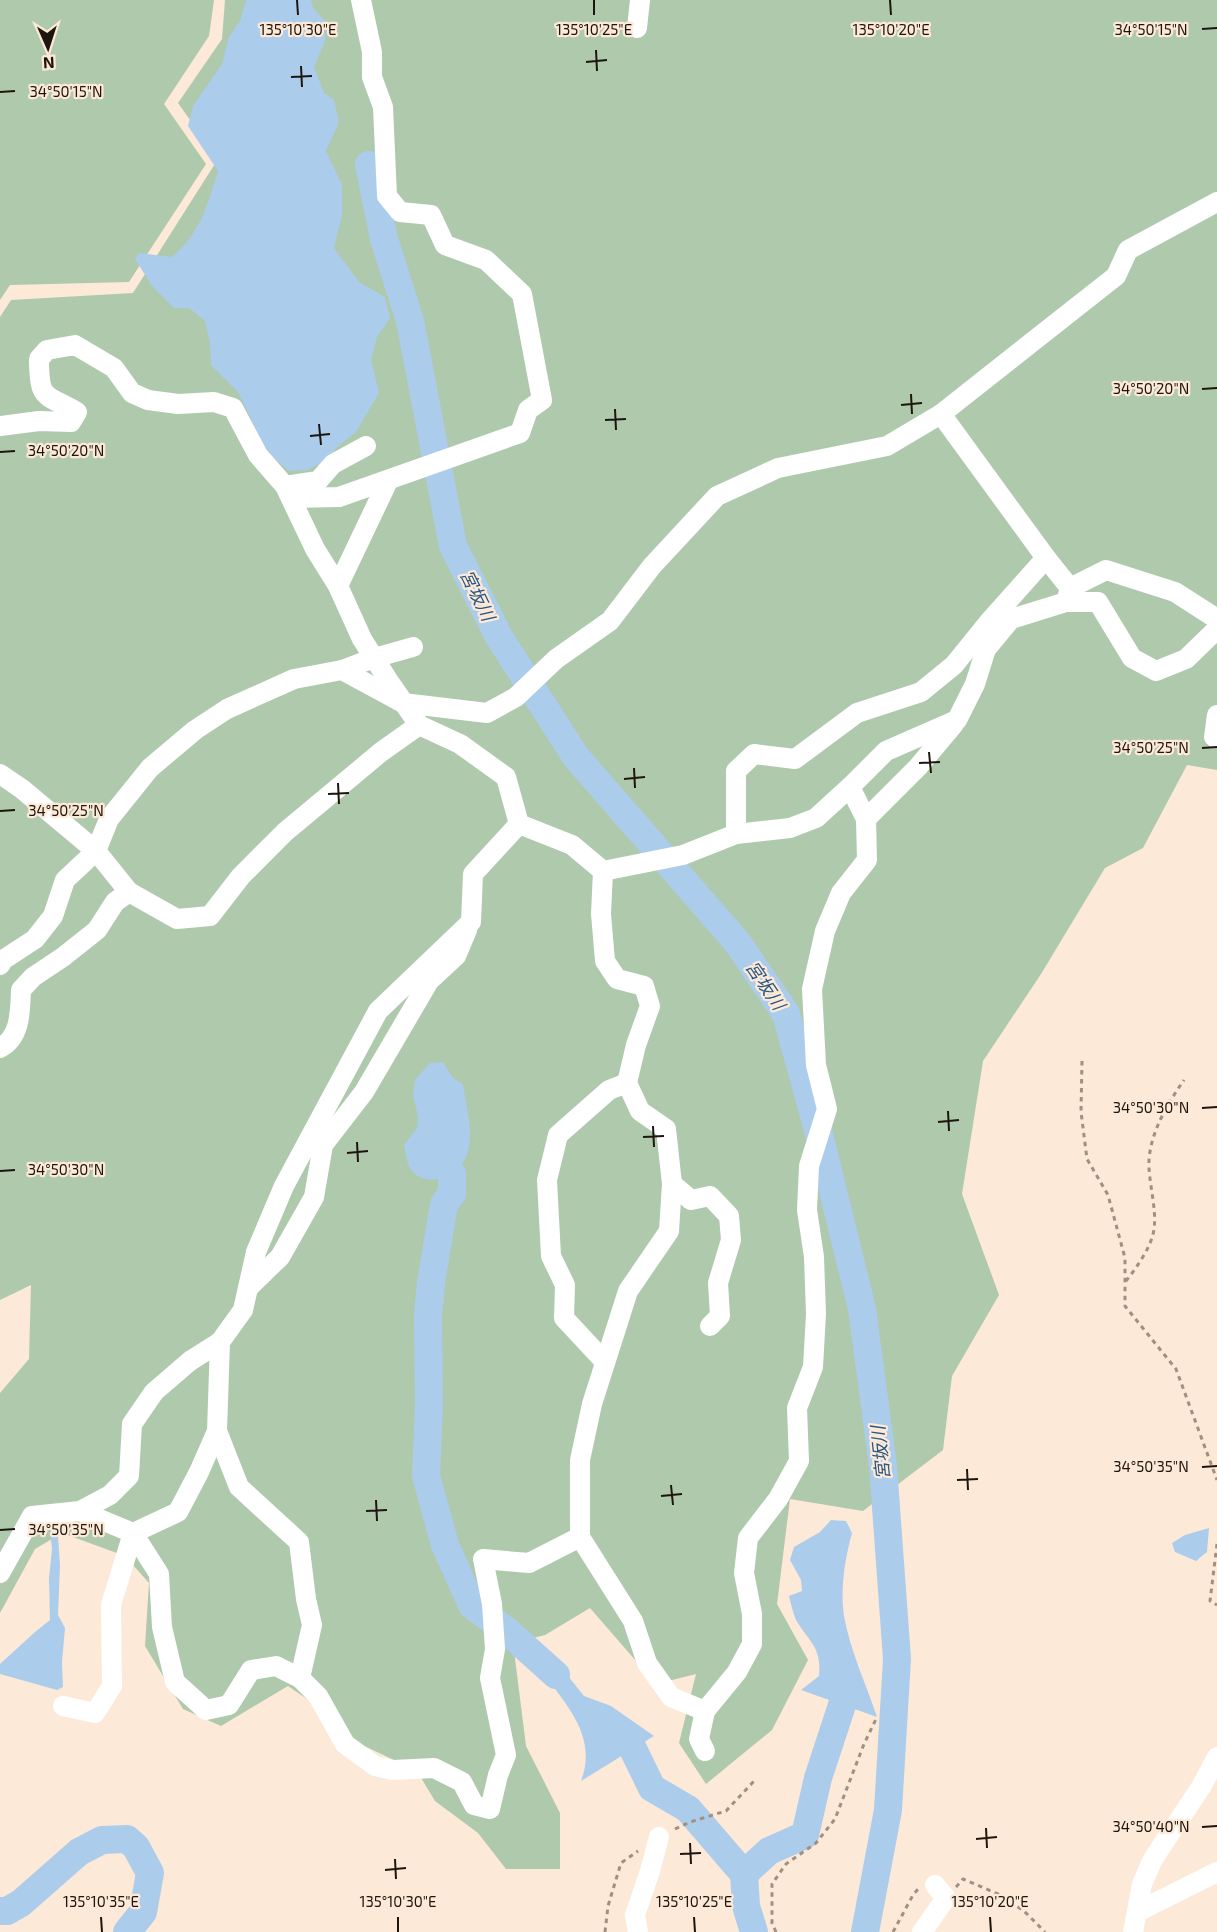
<svg xmlns="http://www.w3.org/2000/svg" width="1217" height="1932" viewBox="0 0 1217 1932" font-family="'Exo 2','Noto Sans JP',sans-serif">
  <rect width="100%" height="100%" fill="#fde9d7"/>
  <g fill="#aec9ac">
    <polygon points="0,0 214,0 209,36 164,104 206,164 129,282 10,285 0,300"/>
    <polygon points="225,0 1217,0 1217,770 1187,765 1143,848 1105,868 1041,974 983,1061 962,1194 999,1295 952,1376 943,1450 863,1511 790,1499 777,1604 808,1660 772,1730 706,1784 679,1743 696,1674 656,1684 590,1608 545,1635 513,1643 526,1746 560,1813 560,1869 506,1869 478,1833 435,1801 417,1771 356,1742 329,1714 288,1686 221,1726 183,1709 145,1646 149,1583 125,1556 62,1533 35,1549 0,1613 0,1393 29,1359 31,1285 0,1300 0,317 11,300 133,293 218,159 178,103 222,39"/>
  </g>
  <g fill="#acccec">
    <path d="M246,0H311L313,8L326,22L325,41L314,67L324,93L334,100L339,122L326,151L342,185V215L334,248L359,282L385,297L390,318L377,337L371,360L379,393L356,432L337,447L327,459L308,470L289,471L274,458L262,442L238,392L211,365L210,344L205,321L189,308H174L152,286L135,259L139,253L172,257C201,232 207,206 218,171L188,126L193,106L222,64L229,37L240,21Z"/>
    <path d="M443,1062L453,1078L463,1084C466,1107 476,1138 465,1159C457,1176 428,1188 413,1172C407,1166 406,1154 404,1145L417,1128L418,1117L413,1095L415,1080L430,1063Z"/>
    <path d="M831,1520L846,1521L852,1533C845,1558 840,1589 844,1616C850,1650 866,1684 877,1717L801,1690L819,1676C822,1647 809,1642 796,1620C793,1613 791,1604 789,1596L802,1591L801,1580L790,1560L794,1547L820,1532Z"/>
    <polygon points="49,1521 57,1521 60,1565 58,1615 65,1628 62,1662 63,1687 57,1690 0,1674 0,1664 35,1632 50,1620 49,1578 52,1549"/>
    <polygon points="1209,1528 1207,1552 1196,1561 1175,1552 1172,1543 1185,1535"/>
    <path d="M556,1675L568,1676L584,1696L611,1706L654,1736L581,1781C596,1741 573,1713 550,1682Z"/>
  </g>
  <g fill="none" stroke-linecap="round" stroke-linejoin="round">
    <g stroke="#acccec" stroke-width="28">
      <polyline points="369,165 384,239 410,321 453,546 499,637 576,757 737,942 786,1014 818,1130 862,1309 883,1466 897,1659 888,1810 865,1932"/>
      <polyline points="452,1174 452,1194 444,1204 431,1283 428,1315 429,1405 426,1476 445,1545 472,1605 508,1632 556,1675"/>
      <polyline points="633,1749 652,1788 688,1809 744,1874 746,1906 754,1932"/>
      <polyline points="744,1874 769,1851 805,1835 818,1778 842,1705"/>
      <polyline points="0,1911 7,1911 21,1903 79,1852 102,1840 127,1839 136,1847 150,1873 143,1912 127,1932"/>
    </g>
    <g stroke="#9f9082" stroke-width="3" stroke-dasharray="4.5 4.5" stroke-linecap="butt">
      <polyline points="1082,1061 1081,1112 1087,1159 1108,1195 1125,1258 1125,1306 1176,1369 1217,1480"/>
      <path d="M1126,1281C1137,1267 1152,1246 1154,1229C1157,1208 1148,1181 1149,1160C1151,1131 1168,1103 1184,1080"/>
      <polyline points="1217,1544 1210,1601 1217,1605"/>
      <polyline points="675,1829 690,1822 726,1811 755,1780"/>
      <polyline points="956,1887 963,1879 998,1894 1024,1911 1045,1932"/>
      <polyline points="605,1932 608,1906 621,1863 638,1851"/>
      <polyline points="776,1932 772,1923 772,1884 786,1864 816,1843 835,1819 864,1744 877,1717"/>
      <polyline points="893,1932 913,1895 919,1888"/>
    </g>
    <g stroke="#fff" stroke-width="20">
      <polyline points="637,28 640,0"/>
      <path d="M0,426L39,421L71,422L77,412C45,393 39,402 39,359L47,350L75,345L114,368L132,393L148,400L178,404L214,402L233,408L258,455L285,486L315,549L338,586L362,639L390,683L419,725L460,744L506,777L519,824L572,845L603,871L601,914L605,961L617,979L644,986L650,1006L636,1045L627,1083L640,1111L666,1129L672,1184L669,1231L628,1291L592,1404L580,1460V1537L633,1621L647,1663L671,1697L705,1711L737,1672L752,1644V1614L744,1573L748,1538L778,1499L799,1461L797,1408L813,1367L816,1314L814,1257L807,1210L809,1166L827,1109L816,1065L812,989L825,931L841,893L867,860L866,819L850,787L886,751L957,720L975,684L986,649L1011,619L1066,602L1070,588L1106,570L1175,592L1217,619"/>
      <polyline points="285,486 318,481 333,464 366,446"/>
      <polyline points="291,498 339,497 520,433 528,410 542,400 522,294 486,260 445,245 431,215 400,212 387,196 383,107 372,77 372,52 361,0"/>
      <polyline points="1046,558 941,414 1116,276 1128,250 1217,202"/>
      <polyline points="338,586 388,481"/>
      <polyline points="1066,602 1098,602 1132,658 1156,671 1186,659 1217,629"/>
      <polyline points="413,647 374,658 342,670 403,703 487,713 516,697 556,659 610,621 652,566 717,496 778,468 887,446 941,414"/>
      <polyline points="342,670 294,679 227,709 195,730 150,768 109,819 96,851 129,892 177,919 210,916 241,876 285,832 381,752 419,725"/>
      <polyline points="1217,715 1214,737 1217,737"/>
      <polyline points="0,774 22,789 96,851 65,880 53,916 35,939 3,960 0,965"/>
      <polyline points="850,787 816,818 790,828 736,834 736,771 754,754 795,759 857,713 921,692 954,665 988,623 1046,558 1070,588"/>
      <polyline points="866,819 918,767 954,724"/>
      <polyline points="519,824 473,874 471,922 378,1011 284,1186 256,1252 243,1310 220,1342 217,1431 239,1487 299,1542 306,1599 312,1625 300,1678 318,1696 345,1744 375,1766 393,1770 434,1768 462,1782 474,1805 490,1809 498,1775 506,1755 490,1678 495,1649 492,1604 483,1559 529,1563 580,1537"/>
      <polyline points="603,871 683,855 736,834"/>
      <path d="M0,1048C21,1037 20,1011 21,990L33,977L63,957L97,930L115,902L129,892"/>
      <polyline points="672,1184 691,1200 710,1196 729,1216 731,1240 718,1283 720,1316 710,1326"/>
      <polyline points="248,1288 280,1257 314,1197 323,1145 364,1092 429,981 456,956 467,930"/>
      <polyline points="605,1362 564,1318 565,1285 551,1256 547,1180 558,1135 609,1090 627,1083"/>
      <polyline points="80,1511 110,1495 129,1476 132,1424 154,1392 190,1361 220,1342"/>
      <polyline points="0,1573 32,1516 80,1511 133,1533 159,1574 162,1627 175,1682 206,1710 229,1705 251,1670 276,1666 300,1678"/>
      <polyline points="63,1706 95,1713 112,1686 111,1605 133,1533 178,1512 199,1472 217,1431"/>
      <polyline points="705,1751 699,1739 705,1711"/>
      <polyline points="1137,1912 1217,1872"/>
      <polyline points="638,1932 635,1915 650,1871 659,1837"/>
      <polyline points="922,1932 946,1898 935,1885"/>
      <polyline points="1133,1932 1142,1884 1153,1859 1201,1787 1217,1757"/>
    </g>
  </g>
  <path fill="none" stroke="#1e160e" stroke-width="2" d="M297,0L298,15M594,0V15M890,0L891,15M1202,29L1217,28M596,50L597,71M586,62L607,60M301,66L302,87M291,77L312,76M0,92L15,91M1202,389L1217,388M911,394L912,414M901,405L922,403M615,409L616,430M605,420L626,419M319,424L321,445M310,436L330,434M0,452L15,451M1202,748L1217,747M929,752L931,773M919,763L940,762M634,768L635,788M624,779L645,777M338,783L339,804M328,794L349,793M0,811L15,810M1202,1108L1217,1107M948,1111L949,1131M938,1122L959,1120M653,1126L654,1147M643,1137L664,1136M357,1142L358,1162M347,1153L368,1151M0,1171L15,1170M1202,1467L1217,1466M967,1469L968,1490M957,1480L978,1479M671,1485L673,1505M661,1496L682,1494M376,1500L377,1521M366,1511L387,1510M0,1530L15,1529M1202,1827L1217,1826M986,1828L987,1848M976,1839L997,1837M690,1843L691,1864M680,1854L701,1853M395,1859L396,1879M385,1870L406,1868M101,1917L102,1932M398,1917V1932M694,1917L695,1932M990,1917L991,1932"/>
  <g text-anchor="middle" dominant-baseline="central" stroke-width="4.5" stroke-linejoin="round" paint-order="stroke">
    <g font-size="18" font-style="italic" fill="#285782" stroke="#fde9d7">
      <text transform="translate(478 595) rotate(64)">宮坂川</text>
      <text transform="translate(766 985) rotate(56)">宮坂川</text>
      <text transform="translate(880 1453) rotate(-96)">宮坂川</text>
    </g>
  </g>
  <g font-size="15" text-anchor="middle" fill="#1e160e" stroke="#fde9d7" stroke-width="4.5" stroke-linejoin="round" paint-order="stroke">
    <text x="1151" y="35">34°50'15"N</text>
    <text x="298" y="35">135°10'30"E</text>
    <text x="594" y="35">135°10'25"E</text>
    <text x="891" y="35">135°10'20"E</text>
    <text x="66" y="97">34°50'15"N</text>
    <text x="1151" y="394">34°50'20"N</text>
    <text x="66" y="456">34°50'20"N</text>
    <text x="1151" y="753">34°50'25"N</text>
    <text x="66" y="816">34°50'25"N</text>
    <text x="1151" y="1113">34°50'30"N</text>
    <text x="66" y="1175">34°50'30"N</text>
    <text x="1151" y="1472">34°50'35"N</text>
    <text x="66" y="1535">34°50'35"N</text>
    <text x="1151" y="1832">34°50'40"N</text>
    <text x="101" y="1907">135°10'35"E</text>
    <text x="398" y="1907">135°10'30"E</text>
    <text x="694" y="1907">135°10'25"E</text>
    <text x="990" y="1907">135°10'20"E</text>
  </g>
  <g transform="translate(48 48) rotate(177)" stroke="#fde9d7" stroke-width="4.5" paint-order="stroke">
  <path d="M0-4.5L10 22L0 15L-10 22Z" fill="#1e160e"/>
  <text y="-9" font-size="16" font-weight="bold" text-anchor="middle" fill="#1e160e">N</text>
  </g>
</svg>
